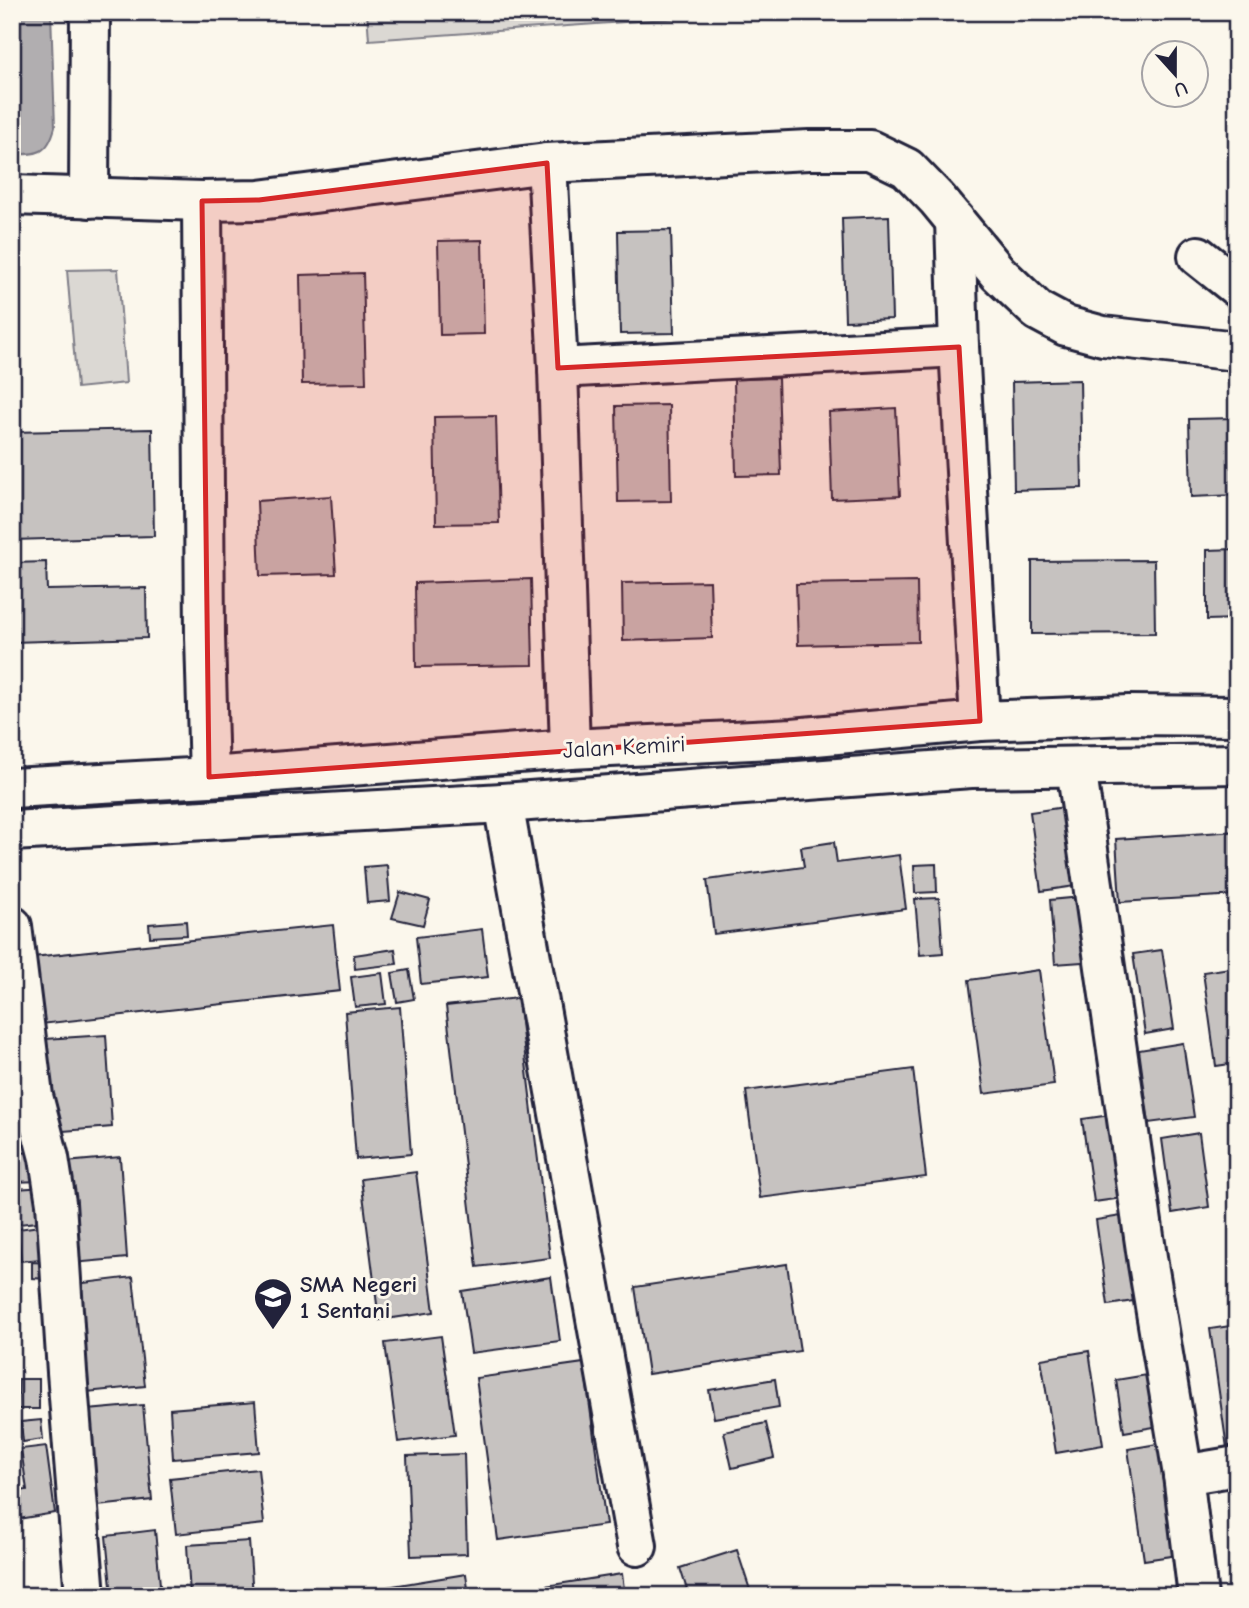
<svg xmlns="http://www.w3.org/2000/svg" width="1249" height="1608" viewBox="0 0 1249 1608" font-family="'Comic Neue',sans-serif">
  <rect width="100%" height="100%" fill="#fbf7ec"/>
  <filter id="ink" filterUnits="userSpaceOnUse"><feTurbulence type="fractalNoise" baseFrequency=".0143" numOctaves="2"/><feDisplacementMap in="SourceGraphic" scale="14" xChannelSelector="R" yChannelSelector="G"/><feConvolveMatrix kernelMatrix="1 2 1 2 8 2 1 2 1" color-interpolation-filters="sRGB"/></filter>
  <g filter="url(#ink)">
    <g fill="#dbd8d3" stroke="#7e7d87" stroke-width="2">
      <polygon points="367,12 695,12 695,17 369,40"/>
      <polygon points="118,269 126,383 77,388 67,270"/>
    </g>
    <path fill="#b1aeb0" stroke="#787681" stroke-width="2" d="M12,12H51L55,127C48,154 38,155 12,154Z"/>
    <g fill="#c6c2c0" stroke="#22223b" stroke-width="2">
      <polygon points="889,216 892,319 845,321 842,218"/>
      <polygon points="671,230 674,333 620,334 618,231"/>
      <polygon points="482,240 484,334 440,335 438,241"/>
      <polygon points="363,273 366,383 302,384 300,275"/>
      <polygon points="778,378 781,475 736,476 734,379"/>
      <polygon points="1080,380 1082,488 1014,490 1012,382"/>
      <polygon points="669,405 671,501 618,502 616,406"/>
      <polygon points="896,408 900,496 832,499 829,412"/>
      <polygon points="496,416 499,523 436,524 434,417"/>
      <polygon points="1237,418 1237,495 1191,497 1189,419"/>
      <polygon points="152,429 154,536 12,540 12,432"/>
      <polygon points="331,496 336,574 260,576 257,501"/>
      <polygon points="1237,549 1237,619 1207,620 1207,550"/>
      <polygon points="1154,560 1155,633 1032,634 1032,561"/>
      <polygon points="46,562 47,590 146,588 147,638 12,642 12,563"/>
      <polygon points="531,579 533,665 416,667 415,583"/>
      <polygon points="710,581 712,638 623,641 622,583"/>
      <polygon points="917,582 918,642 798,645 796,584"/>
      <polygon points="1072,806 1082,885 1041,891 1030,812"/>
      <polygon points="1237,831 1237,895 1120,902 1116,839"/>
      <polygon points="834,842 837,863 899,855 906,909 714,934 707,880 804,867 801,847"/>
      <polygon points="936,864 937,892 915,893 914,865"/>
      <polygon points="387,865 390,901 367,903 364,867"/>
      <polygon points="400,892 430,900 423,925 392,918"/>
      <polygon points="1091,896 1096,961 1055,964 1050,900"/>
      <polygon points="939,898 943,953 920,955 915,899"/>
      <polygon points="186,921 187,935 150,937 149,924"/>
      <polygon points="333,925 340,991 32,1025 24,958"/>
      <polygon points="482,929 488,977 421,984 416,937"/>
      <polygon points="395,949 397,964 355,969 354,955"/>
      <polygon points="1162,950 1174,1029 1145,1034 1133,954"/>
      <polygon points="1237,967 1237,1063 1216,1066 1203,972"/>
      <polygon points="409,970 414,999 397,1002 392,973"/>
      <polygon points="1039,970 1054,1085 984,1094 969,980"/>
      <polygon points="382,973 386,1004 355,1007 351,977"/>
      <polygon points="518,998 550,1258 477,1267 446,1006"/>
      <polygon points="400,1007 411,1154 356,1159 345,1012"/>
      <polygon points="106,1035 112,1127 51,1132 45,1039"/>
      <polygon points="1183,1043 1194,1117 1149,1123 1139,1050"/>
      <polygon points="913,1069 926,1177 760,1198 746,1091"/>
      <polygon points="1118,1114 1130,1197 1094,1202 1082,1119"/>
      <polygon points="1199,1133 1209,1207 1172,1213 1162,1139"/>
      <polygon points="41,1152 42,1181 12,1182 12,1153"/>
      <polygon points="120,1157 127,1258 73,1263 66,1162"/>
      <polygon points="416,1172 434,1312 379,1320 361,1179"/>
      <polygon points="44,1187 46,1221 19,1224 16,1189"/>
      <polygon points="1134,1214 1146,1299 1108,1305 1096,1220"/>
      <polygon points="47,1225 50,1258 21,1261 18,1229"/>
      <polygon points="32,1262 48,1263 48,1279 32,1278"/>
      <polygon points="787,1264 800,1351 648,1374 635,1287"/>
      <polygon points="133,1277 145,1386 87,1392 75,1284"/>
      <polygon points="551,1277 560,1341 471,1353 462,1291"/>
      <polygon points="1237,1325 1237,1454 1228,1455 1210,1329"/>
      <polygon points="441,1336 455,1435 398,1442 385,1343"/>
      <polygon points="1089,1351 1103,1445 1056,1453 1041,1359"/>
      <polygon points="584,1363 606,1525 498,1540 476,1378"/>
      <polygon points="1159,1373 1166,1425 1124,1432 1116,1380"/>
      <polygon points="19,1379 39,1379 39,1409 18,1409"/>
      <polygon points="775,1379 779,1407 714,1418 709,1390"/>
      <polygon points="255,1402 259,1452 173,1459 170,1409"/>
      <polygon points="143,1405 152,1500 98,1506 88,1410"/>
      <polygon points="41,1420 43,1439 23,1442 21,1422"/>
      <polygon points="766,1423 774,1458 732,1468 724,1432"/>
      <polygon points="1169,1442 1185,1554 1144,1560 1128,1449"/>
      <polygon points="46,1446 55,1513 12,1520 12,1492 27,1490 21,1449"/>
      <polygon points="464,1454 467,1554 411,1556 407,1456"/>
      <polygon points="258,1469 264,1524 176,1534 170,1478"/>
      <polygon points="155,1530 161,1596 112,1596 106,1536"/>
      <polygon points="249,1541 253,1596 190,1596 187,1545"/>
      <polygon points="737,1550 752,1596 689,1596 680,1568"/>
      <polygon points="466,1574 469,1596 363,1596 362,1591"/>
      <polygon points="622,1574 625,1596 527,1596 526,1589"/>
    </g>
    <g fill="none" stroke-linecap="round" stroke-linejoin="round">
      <defs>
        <g id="minor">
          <polyline points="547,163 558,368 570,749"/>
          <polyline points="12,195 202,201 259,200 547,163 809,150 870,150 907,168 937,199 998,273 1038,311 1066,326 1103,336 1237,351"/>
          <polyline points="89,198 90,12"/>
          <polyline points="202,201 205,637 209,777"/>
          <polyline points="955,220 959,347 980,721"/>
          <polyline points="1198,256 1237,287"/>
          <polyline points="558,368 959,347"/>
          <polyline points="1076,767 1148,1264 1183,1475 1198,1596"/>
          <polyline points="503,803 637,1546"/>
          <polyline points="12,926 33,1096 49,1158 56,1203 67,1372 85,1596"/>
          <polyline points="1183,1475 1237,1466"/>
        </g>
        <g id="highway">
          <polyline points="12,788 209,777 570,749 793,738 980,721 1129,715 1237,716"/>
          <polyline points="12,831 503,803 971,768 1237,764"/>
        </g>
      </defs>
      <use href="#minor" stroke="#22223b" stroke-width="44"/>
      <use href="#highway" stroke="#22223b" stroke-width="44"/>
      <use href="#minor" stroke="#fbf7ec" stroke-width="38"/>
      <use href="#highway" stroke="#fbf7ec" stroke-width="38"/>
    </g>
  </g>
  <path fill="#d62828" fill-opacity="0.2" stroke="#d62828" stroke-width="5" stroke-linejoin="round" d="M547,163L558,368L959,347L980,721L209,777L202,201L259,200Z"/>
  <defs>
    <symbol id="school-pin" viewBox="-11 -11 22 30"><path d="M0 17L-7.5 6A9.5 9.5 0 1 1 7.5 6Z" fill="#22223b" stroke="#fbf7ec"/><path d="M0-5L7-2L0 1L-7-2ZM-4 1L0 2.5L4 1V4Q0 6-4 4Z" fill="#fff"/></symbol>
  </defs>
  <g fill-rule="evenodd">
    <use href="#school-pin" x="251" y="1275" width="44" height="60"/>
  </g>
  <g text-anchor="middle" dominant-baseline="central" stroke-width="6" stroke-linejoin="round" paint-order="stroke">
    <g font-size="23" fill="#22223b" stroke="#fbf7ec">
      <text transform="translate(624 747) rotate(-3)">Jalan Kemiri</text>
    </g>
    <g font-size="23" font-weight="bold" fill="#22223b" stroke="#fbf7ec" text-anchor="start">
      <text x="300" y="1284">SMA Negeri<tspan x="300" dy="26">1 Sentani</tspan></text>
    </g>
  </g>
  <rect width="1249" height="1608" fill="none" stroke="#fbf7ec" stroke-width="42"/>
  <rect x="21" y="21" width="1207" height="1566" fill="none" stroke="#22223b" stroke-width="2.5" filter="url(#ink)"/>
  <g transform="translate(1175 74) rotate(159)"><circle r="33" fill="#fbf7ec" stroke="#a4a2a5" stroke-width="2"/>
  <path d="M0-5L12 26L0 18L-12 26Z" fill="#22223b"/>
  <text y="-10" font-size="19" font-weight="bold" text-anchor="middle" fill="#22223b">U</text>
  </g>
</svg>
